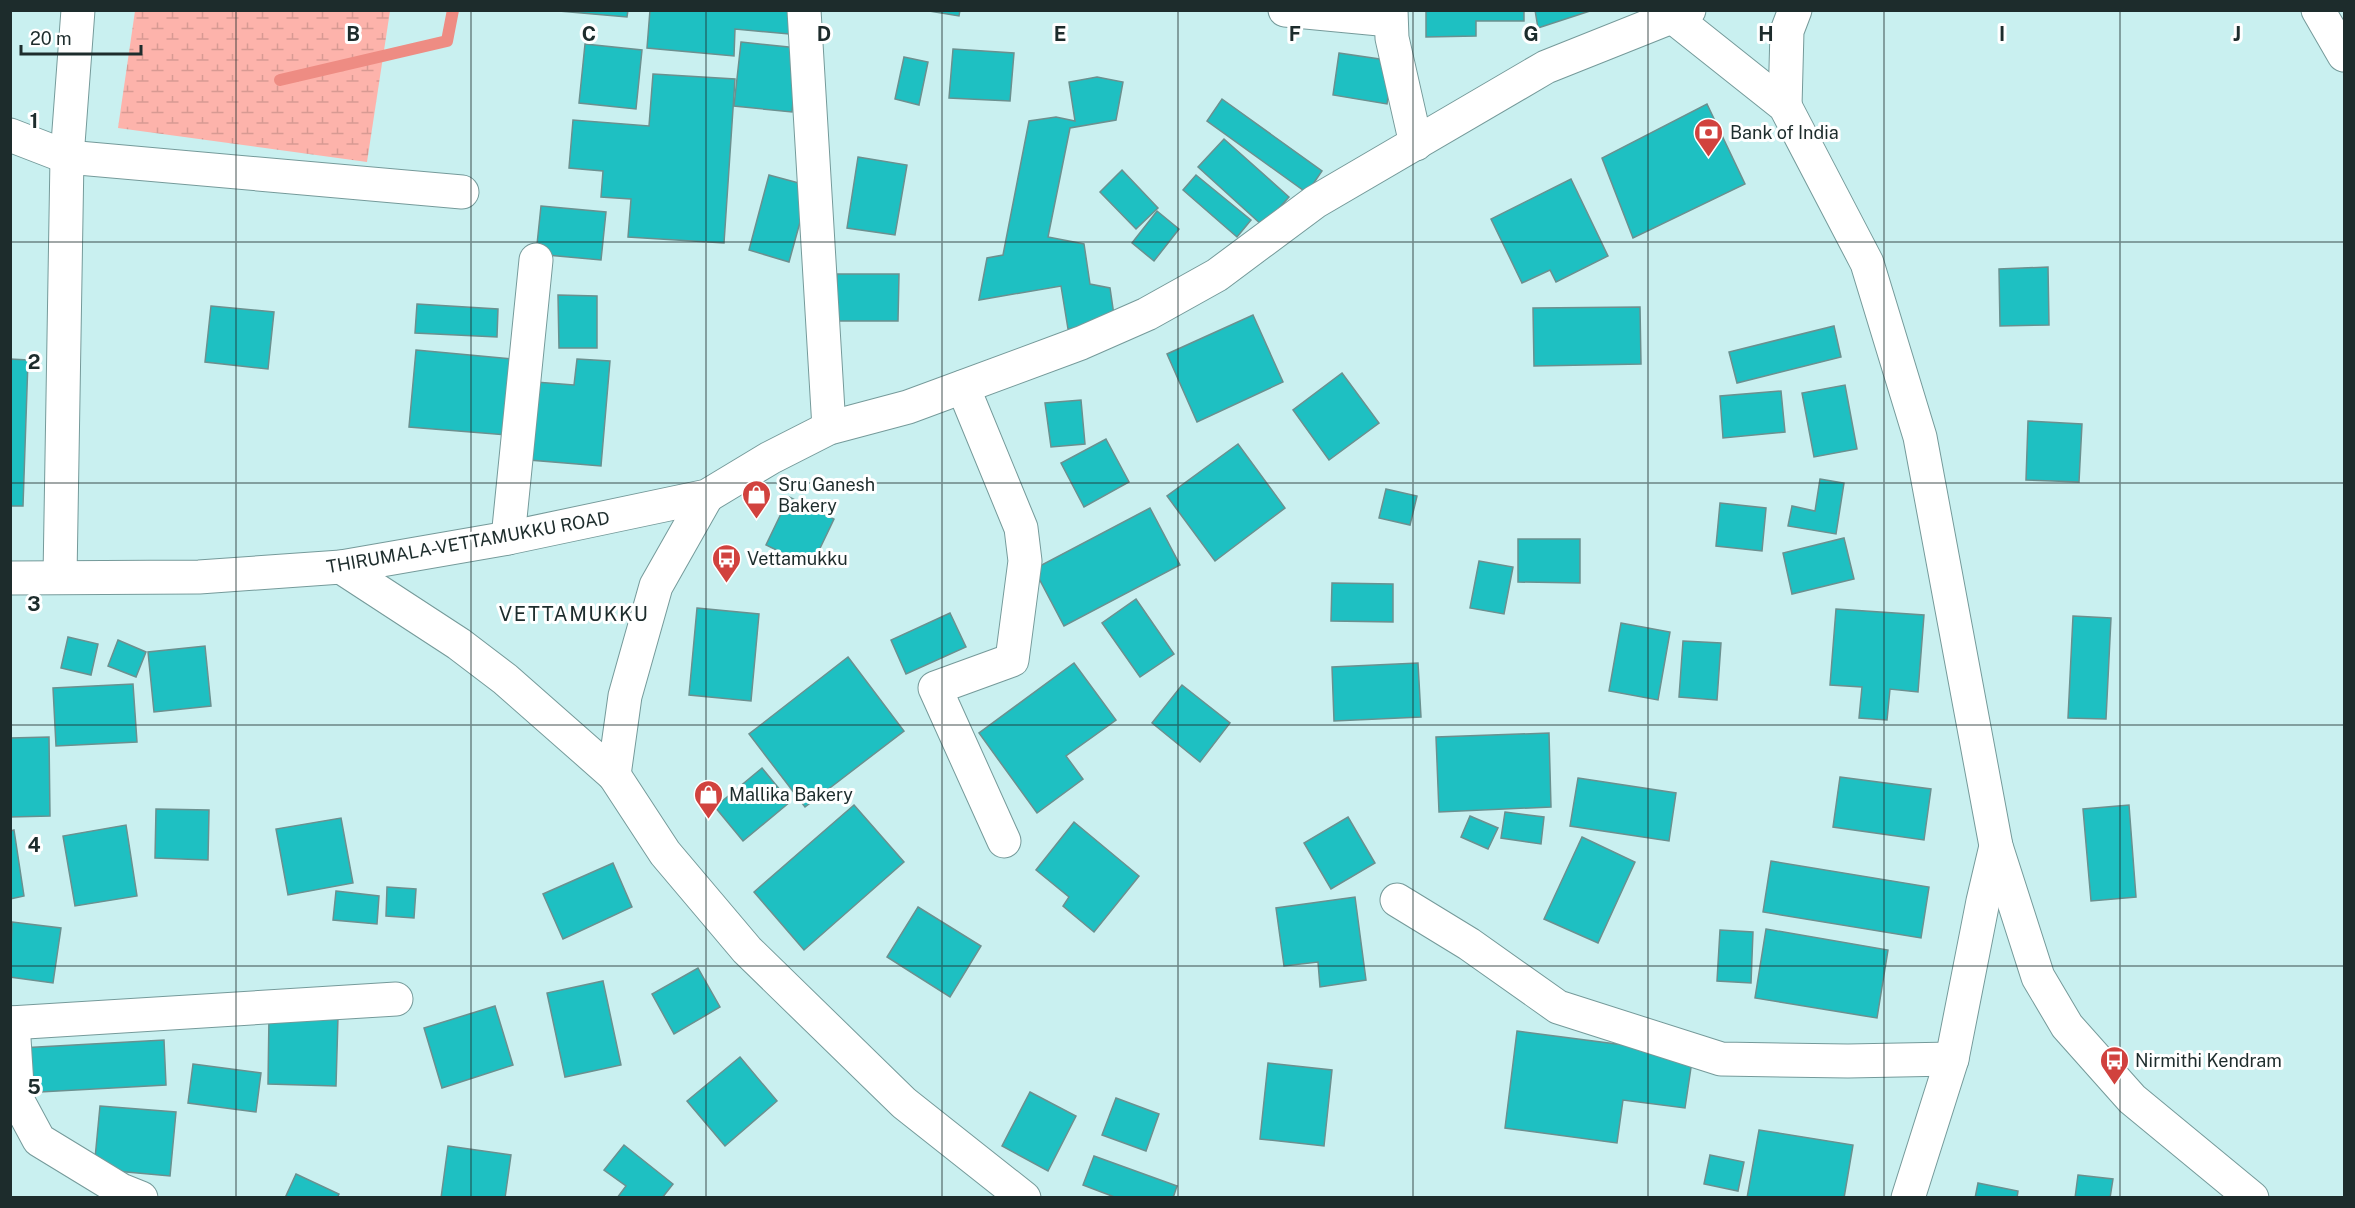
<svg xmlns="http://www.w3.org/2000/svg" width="2355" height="1208" viewBox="0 0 2355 1208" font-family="'Public Sans',sans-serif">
  <defs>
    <pattern id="wetland-marsh" width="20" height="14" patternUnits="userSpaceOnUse" patternTransform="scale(1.5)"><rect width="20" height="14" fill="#fdb3ab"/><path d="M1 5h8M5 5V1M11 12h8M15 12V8" fill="none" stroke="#d89a93"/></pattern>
  </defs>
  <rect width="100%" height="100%" fill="#c9f0f0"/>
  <polygon fill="url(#wetland-marsh)" points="135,11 390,11 367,162 118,128"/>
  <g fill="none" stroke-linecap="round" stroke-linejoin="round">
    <polyline stroke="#ee8c83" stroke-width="12" points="280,80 447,41 453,10"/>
  </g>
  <g fill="#1ec0c2" stroke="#6b908f" stroke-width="1.5">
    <polygon points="547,10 628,10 627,17"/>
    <polygon points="650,10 791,10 789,34 735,29 734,56 647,48"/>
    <polygon points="923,10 960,10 959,16"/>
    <polygon points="1426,10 1524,10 1524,21 1476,21 1476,36 1426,37"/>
    <polygon points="1535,10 1593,10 1538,28"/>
    <polygon points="741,42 798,48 792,112 734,106"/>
    <polygon points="585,44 642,50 636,109 579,103"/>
    <polygon points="953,49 1014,53 1010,101 949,98"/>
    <polygon points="1339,53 1393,61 1387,104 1333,95"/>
    <polygon points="904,57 928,62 919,105 895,99"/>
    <polygon points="653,74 735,79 724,243 628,237 631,199 601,197 603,171 569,168 573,120 649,126"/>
    <polygon points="1097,77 1123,82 1116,120 1070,128 1048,237 1084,244 1090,284 1110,288 1115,322 1068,329 1061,286 979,300 987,258 1003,255 1029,121 1056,117 1075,121 1069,82"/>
    <polygon points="1222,99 1322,171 1307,193 1207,121"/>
    <polygon points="1707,104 1745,184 1633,238 1602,158"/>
    <polygon points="1224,139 1289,197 1263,226 1198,167"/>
    <polygon points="858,157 907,165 895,235 847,228"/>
    <polygon points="1122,170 1158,208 1136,229 1100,192"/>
    <polygon points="769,175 810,186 789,262 749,250"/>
    <polygon points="1196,175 1251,220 1237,237 1183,190"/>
    <polygon points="1571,179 1608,256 1556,282 1550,270 1522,283 1491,219"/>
    <polygon points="541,206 606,212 601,260 536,254"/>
    <polygon points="1157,211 1179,229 1154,261 1132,243"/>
    <polygon points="2048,267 2049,325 2000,326 1999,269"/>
    <polygon points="837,274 899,274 898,321 837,321"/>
    <polygon points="558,295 597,296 597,348 559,348"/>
    <polygon points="417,304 498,309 497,337 415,333"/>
    <polygon points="211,306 274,312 268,369 205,362"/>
    <polygon points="1640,307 1641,364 1534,366 1533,308"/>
    <polygon points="1253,315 1283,382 1197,422 1167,354"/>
    <polygon points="1834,326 1841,357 1737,383 1729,352"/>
    <polygon points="416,350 512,359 507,435 409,427"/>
    <polygon points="10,359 28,360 23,506 10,506"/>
    <polygon points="577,359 610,361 601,466 529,460 536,382 574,385"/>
    <polygon points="1342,373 1379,423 1329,460 1293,410"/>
    <polygon points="1845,385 1857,449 1814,457 1802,393"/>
    <polygon points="1781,391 1785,432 1723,438 1720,396"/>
    <polygon points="1081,400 1085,444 1051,447 1045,403"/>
    <polygon points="2028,421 2082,424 2079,482 2026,480"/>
    <polygon points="1106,439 1129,482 1084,507 1061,463"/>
    <polygon points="1238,444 1285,508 1215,561 1167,496"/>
    <polygon points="1820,479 1844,483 1836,534 1788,526 1792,506 1815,511"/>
    <polygon points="1386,489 1417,496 1410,525 1379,518"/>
    <polygon points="789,497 834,519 811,567 766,545"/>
    <polygon points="1720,503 1766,508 1762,551 1716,546"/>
    <polygon points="1150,508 1180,565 1064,626 1034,569"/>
    <polygon points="1844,538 1854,579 1792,594 1783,553"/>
    <polygon points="1518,539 1580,539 1580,583 1518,582"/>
    <polygon points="1479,561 1513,567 1504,614 1470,608"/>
    <polygon points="1332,583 1393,584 1393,622 1331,621"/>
    <polygon points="1136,599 1174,654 1140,677 1102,623"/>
    <polygon points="697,608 759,614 751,701 689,695"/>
    <polygon points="1836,609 1924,615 1918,692 1890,689 1887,720 1859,718 1862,687 1830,685"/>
    <polygon points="950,613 966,647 906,674 891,640"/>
    <polygon points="2073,616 2111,618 2106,719 2068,718"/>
    <polygon points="1621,623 1670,632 1658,700 1609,691"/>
    <polygon points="68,637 98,644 91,675 61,668"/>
    <polygon points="118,640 146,652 136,677 108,666"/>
    <polygon points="1683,641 1721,643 1717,700 1679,697"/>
    <polygon points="205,646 211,706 154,712 148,652"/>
    <polygon points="848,657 904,731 805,807 749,734"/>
    <polygon points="1074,663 1116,720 1066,756 1083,779 1037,813 979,733"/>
    <polygon points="1418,663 1421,717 1334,721 1332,667"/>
    <polygon points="133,684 137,742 56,746 53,688"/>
    <polygon points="1182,685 1230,723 1200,762 1152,723"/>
    <polygon points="1549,733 1551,807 1439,812 1436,737"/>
    <polygon points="49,737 50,816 10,817 10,738"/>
    <polygon points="762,768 790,802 743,841 715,807"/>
    <polygon points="1840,777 1931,789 1924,840 1833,827"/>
    <polygon points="1578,778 1676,793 1669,841 1570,826"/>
    <polygon points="854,805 904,862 804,950 754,892"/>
    <polygon points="2129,805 2136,897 2091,901 2083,809"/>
    <polygon points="156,809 209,810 208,860 155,858"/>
    <polygon points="1505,812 1544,817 1541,844 1501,838"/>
    <polygon points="1470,816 1498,828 1488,849 1461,837"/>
    <polygon points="1348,817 1375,863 1331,889 1304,843"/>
    <polygon points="341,818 353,883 288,895 276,829"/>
    <polygon points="1074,822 1139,876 1094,932 1063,906 1069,897 1036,870"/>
    <polygon points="126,825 137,896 75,906 63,836"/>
    <polygon points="14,830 24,896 10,899 10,831"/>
    <polygon points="1582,837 1635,862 1598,943 1544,919"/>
    <polygon points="1771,861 1929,887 1921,938 1763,912"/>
    <polygon points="613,863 632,907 563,939 543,894"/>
    <polygon points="387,887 416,889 414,918 386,916"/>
    <polygon points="336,891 379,896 377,924 333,920"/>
    <polygon points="1355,897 1366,980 1320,987 1318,962 1284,966 1276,908"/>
    <polygon points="918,907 981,946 950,997 887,957"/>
    <polygon points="12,922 61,928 53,983 10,977"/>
    <polygon points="1766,929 1888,950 1877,1018 1755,998"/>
    <polygon points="1720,930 1753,932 1751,983 1717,981"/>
    <polygon points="698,968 720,1007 674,1034 652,994"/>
    <polygon points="603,981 621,1065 565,1077 547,993"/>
    <polygon points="495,1006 513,1065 442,1088 424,1028"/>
    <polygon points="269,1016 338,1017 336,1086 268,1084"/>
    <polygon points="1517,1031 1693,1054 1685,1108 1623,1100 1617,1143 1505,1128"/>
    <polygon points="164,1040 166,1085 22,1093 20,1048"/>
    <polygon points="740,1057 777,1101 725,1146 687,1101"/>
    <polygon points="1268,1063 1332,1070 1324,1146 1260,1139"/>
    <polygon points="193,1064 261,1073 256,1112 188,1103"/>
    <polygon points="1030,1092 1076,1116 1048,1171 1002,1146"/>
    <polygon points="1116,1098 1159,1114 1146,1151 1102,1135"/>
    <polygon points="100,1106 176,1112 170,1176 94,1169"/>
    <polygon points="1759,1130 1853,1145 1844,1198 1747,1198"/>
    <polygon points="624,1145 673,1184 662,1198 617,1198 626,1186 604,1170"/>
    <polygon points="448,1146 511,1155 505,1198 441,1198"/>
    <polygon points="1710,1155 1744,1162 1738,1191 1704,1184"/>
    <polygon points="1094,1156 1177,1186 1173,1198 1117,1198 1083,1185"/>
    <polygon points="296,1174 339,1194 337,1198 285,1198"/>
    <polygon points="2078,1175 2113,1179 2110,1198 2075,1198"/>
    <polygon points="1978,1183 2018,1191 2017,1198 1975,1198"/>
  </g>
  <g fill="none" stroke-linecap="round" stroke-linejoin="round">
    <defs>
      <g id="minor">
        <polyline points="804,10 829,428"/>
        <polyline points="1285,10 1390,20"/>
        <polyline points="1391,10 1392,38 1416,144"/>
        <polyline points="10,135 67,157 462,192"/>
        <polyline points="963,387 1021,528 1025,561 1012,660 935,688 1004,841"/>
        <polyline points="508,538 536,260"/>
        <polyline points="60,577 67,157 78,10"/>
        <polyline points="1397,900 1469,944 1558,1007 1721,1059 1848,1061 1952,1059"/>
        <polyline points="10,1023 396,999"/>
        <polyline points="13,1023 18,1101 39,1140 121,1190 141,1198"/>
        <polyline points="1908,1198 1952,1059 1983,901 1996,846"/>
      </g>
      <g id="tertiary">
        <polyline points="1673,17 1785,106 1867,263 1920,437 1996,846 2038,977 2067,1026 2132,1099 2252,1198"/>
        <polyline points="1785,106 1787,31 1795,10"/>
        <polyline points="614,775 665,853 747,950 904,1103 1024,1198"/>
      </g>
      <g id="secondary">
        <polyline points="2318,10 2344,55"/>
        <polyline points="341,567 459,644 505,679 614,775"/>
        <polyline points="10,578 199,577 341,567 508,538 707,496 770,458 829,428 908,407 1081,343 1147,314 1217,275 1315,202 1546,67 1689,10"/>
        <polyline points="614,775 625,696 656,586 707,496"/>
      </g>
    </defs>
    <use href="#minor" stroke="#759a9a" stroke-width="35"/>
    <use href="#tertiary" stroke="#759a9a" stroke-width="35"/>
    <use href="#secondary" stroke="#759a9a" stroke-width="35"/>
    <use href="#minor" stroke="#fff" stroke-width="33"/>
    <use href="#tertiary" stroke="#fff" stroke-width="33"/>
    <use href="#secondary" stroke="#fff" stroke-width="33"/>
  </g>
  <path fill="none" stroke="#1d2c2c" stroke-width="1.5" stroke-opacity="0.55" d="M236,10V1198M471,10V1198M706,10V1198M942,10V1198M1178,10V1198M1413,10V1198M1648,10V1198M1884,10V1198M2120,10V1198M10,242H2344M10,483H2344M10,725H2344M10,966H2344"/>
  <defs>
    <symbol id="bank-pin" viewBox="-11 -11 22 30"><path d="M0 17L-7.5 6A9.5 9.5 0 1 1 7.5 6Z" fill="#d1423e" stroke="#fff"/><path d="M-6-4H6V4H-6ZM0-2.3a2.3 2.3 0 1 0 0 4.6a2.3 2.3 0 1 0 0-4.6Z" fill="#fff"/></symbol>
    <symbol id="shop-pin" viewBox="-11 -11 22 30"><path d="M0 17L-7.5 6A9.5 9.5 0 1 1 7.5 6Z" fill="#d1423e" stroke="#fff"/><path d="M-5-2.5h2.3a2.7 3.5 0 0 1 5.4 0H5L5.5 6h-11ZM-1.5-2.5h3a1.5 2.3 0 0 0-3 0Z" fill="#fff"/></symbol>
    <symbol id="bus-pin" viewBox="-11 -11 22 30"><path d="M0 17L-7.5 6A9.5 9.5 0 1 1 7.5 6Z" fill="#d1423e" stroke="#fff"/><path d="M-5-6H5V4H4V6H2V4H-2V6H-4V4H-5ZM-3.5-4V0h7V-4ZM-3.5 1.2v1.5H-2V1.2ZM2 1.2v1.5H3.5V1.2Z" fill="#fff"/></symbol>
  </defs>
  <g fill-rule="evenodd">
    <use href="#bank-pin" x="1692" y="116" width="33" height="45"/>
    <use href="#shop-pin" x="740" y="478" width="33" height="45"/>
    <use href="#bus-pin" x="710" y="542" width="33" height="45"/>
    <use href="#shop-pin" x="692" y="778" width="33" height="45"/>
    <use href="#bus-pin" x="2098" y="1044" width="33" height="45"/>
  </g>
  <g text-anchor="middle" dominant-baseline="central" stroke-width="6" stroke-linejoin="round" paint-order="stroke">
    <g font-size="18" fill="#1d2c2c" stroke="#fff" text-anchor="start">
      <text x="1730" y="132">Bank of India</text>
      <text x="778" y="484">Sru Ganesh<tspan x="778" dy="21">Bakery</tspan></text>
      <text x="747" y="558">Vettamukku</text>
      <text x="729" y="794">Mallika Bakery</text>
      <text x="2135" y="1060">Nirmithi Kendram</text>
    </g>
    <g font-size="18" fill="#1d2c2c" stroke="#fff">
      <text transform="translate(468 542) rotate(-10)">THIRUMALA-VETTAMUKKU ROAD</text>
    </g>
    <g font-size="20" letter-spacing="1.5" fill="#1d2c2c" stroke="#fff">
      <text x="574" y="614">VETTAMUKKU</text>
    </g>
  </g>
  <g font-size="20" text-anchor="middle" font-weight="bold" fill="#1d2c2c" stroke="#fff" stroke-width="6" stroke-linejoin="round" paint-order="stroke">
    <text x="353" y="41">B</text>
    <text x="589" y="41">C</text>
    <text x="824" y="41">D</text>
    <text x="1060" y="41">E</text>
    <text x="1295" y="41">F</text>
    <text x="1531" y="41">G</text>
    <text x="1766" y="41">H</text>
    <text x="2002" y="41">I</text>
    <text x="2237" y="41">J</text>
    <text x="34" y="128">1</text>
    <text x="34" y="369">2</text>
    <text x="34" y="611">3</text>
    <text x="34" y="852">4</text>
    <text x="34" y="1094">5</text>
  </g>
  <rect width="2355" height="1208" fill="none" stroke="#1d2c2c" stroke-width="24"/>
  <path d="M21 45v9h120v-9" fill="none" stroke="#1d2c2c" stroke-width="3"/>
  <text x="30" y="45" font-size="18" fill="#1d2c2c" stroke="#ffffff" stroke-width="4.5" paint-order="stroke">20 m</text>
</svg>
